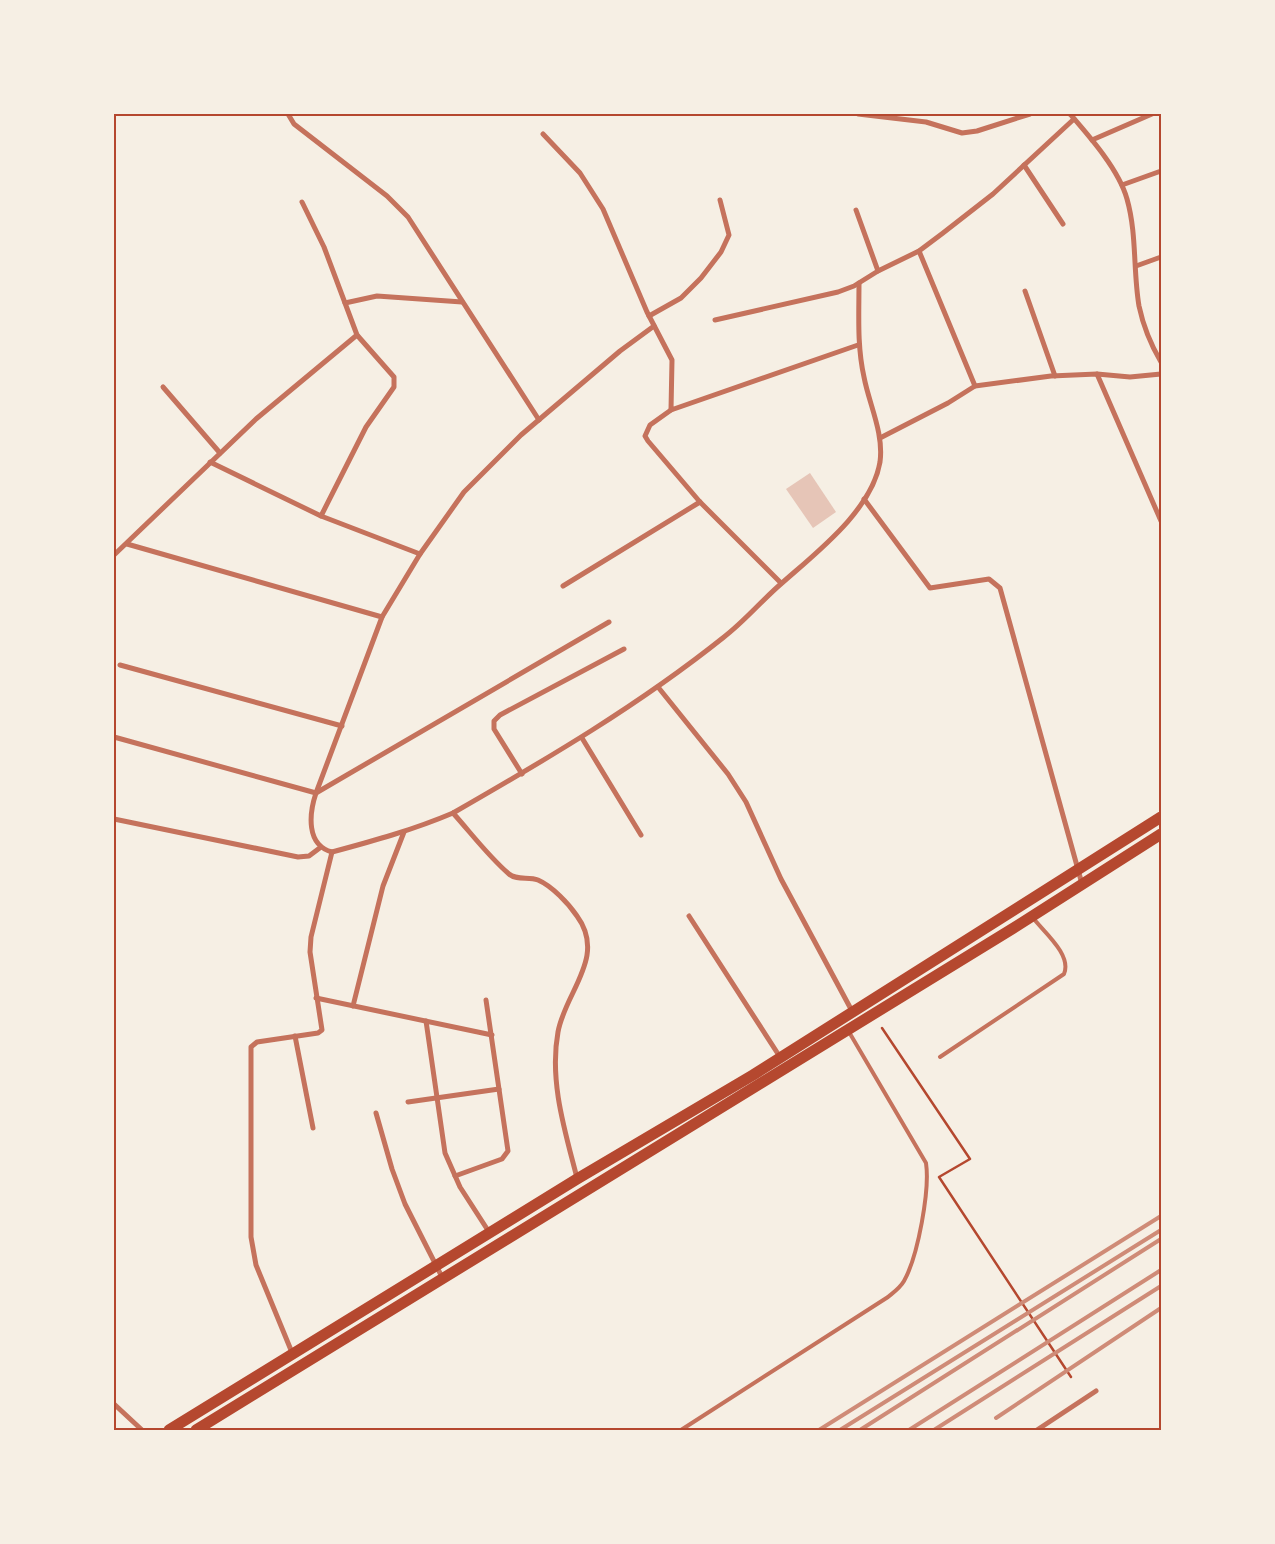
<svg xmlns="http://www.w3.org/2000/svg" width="1275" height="1544" viewBox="0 0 1275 1544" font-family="Inter,sans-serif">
  <rect width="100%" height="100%" fill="#f6efe4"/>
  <polygon fill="#e6c5b7" points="810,473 836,512 813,528 786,489"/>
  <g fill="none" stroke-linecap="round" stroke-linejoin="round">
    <polyline stroke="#b5482f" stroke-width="2.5" points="882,1028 970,1159 939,1177 1071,1377"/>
    <g stroke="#c5725c" stroke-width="4">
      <path d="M940,1057L1064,974C1072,955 1045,933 1033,918"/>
      <path d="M681,1430L888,1297C894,1292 900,1288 904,1281C918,1256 930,1190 926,1163L849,1032"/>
    </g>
    <g stroke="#c5725c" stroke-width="5">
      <polyline points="288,114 294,124 387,196 408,217 539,420"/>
      <polyline points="858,114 926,122 962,133 977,131 1030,114"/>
      <path d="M1070,114C1090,137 1119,170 1127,199C1137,234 1133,271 1139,306C1143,325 1151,345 1161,362"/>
      <polyline points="543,134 580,173 603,209 647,312 672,360 671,410 858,345"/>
      <polyline points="1092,140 1152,114"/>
      <polyline points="1024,165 1063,224"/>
      <polyline points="1122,185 1161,171"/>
      <polyline points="302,202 324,247 357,335 394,377 394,387 366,427 321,516"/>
      <polyline points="856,210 878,271"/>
      <polyline points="919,251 975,386"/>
      <polyline points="1136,266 1161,257"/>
      <polyline points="1025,291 1055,376"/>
      <polyline points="345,303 377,296 462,302"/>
      <polyline points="649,316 681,298 701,278 721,252 729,235 720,200"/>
      <polyline points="715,320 838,292 854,286 878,271 919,251 943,233 993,194 1074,119"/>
      <path d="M654,326L620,351L521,435L464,492L420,554L382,617L316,793C309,814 306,845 332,852C373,841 413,830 453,813C547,759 639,705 724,637C745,621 762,600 782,583C817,552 872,510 880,462C884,433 869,404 864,377C857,346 859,315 859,283"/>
      <polyline points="1097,374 1161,521"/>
      <polyline points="163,387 220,453"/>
      <polyline points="671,410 650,425 645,436 648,441 700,502 781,583"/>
      <polyline points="880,438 948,403 975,386 1051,376 1097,374 1130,377 1161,374"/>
      <polyline points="210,462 321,516 420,554"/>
      <polyline points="864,499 930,588 989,579 1000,588 1082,884"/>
      <polyline points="127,544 382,617"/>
      <polyline points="114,555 256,419 357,335"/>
      <polyline points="563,586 700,502"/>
      <polyline points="120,665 342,726"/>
      <polyline points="658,687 728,774 746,802 781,879 852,1011"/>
      <polyline points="114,737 316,793 609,622"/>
      <polyline points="582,738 641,835"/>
      <polyline points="522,774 494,729 494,721 500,715 624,649"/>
      <path d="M453,813C471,833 489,857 509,874C517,881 529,876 538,880C552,886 569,904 577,916C607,957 565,992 558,1032C549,1081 565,1131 577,1178"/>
      <polyline points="114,819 298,857 309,856 321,847"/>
      <polyline points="689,916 780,1057"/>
      <polyline points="316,998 492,1035"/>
      <polyline points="353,1006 383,886 404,832"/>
      <polyline points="426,1021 445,1153 460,1187 489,1232"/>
      <polyline points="295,1036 313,1128"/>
      <polyline points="408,1102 499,1089"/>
      <polyline points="376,1113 392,1169 405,1204 443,1279"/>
      <polyline points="455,1176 502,1159 508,1151 486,1000"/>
      <polyline points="293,1355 256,1265 251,1237 251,1047 257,1042 318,1033 322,1030 310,952 311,937 332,852"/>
      <polyline points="114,1404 142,1430"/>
      <polyline points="1037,1430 1096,1391"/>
    </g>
    <g stroke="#b5482f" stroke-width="11">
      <polyline points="169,1430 577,1179 753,1075 1161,817"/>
      <polyline points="196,1430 1012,929 1161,834"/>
    </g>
    <g stroke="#cf8b77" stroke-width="4">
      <polyline points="996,1418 1161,1308"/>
      <polyline points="819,1430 1161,1216"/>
      <polyline points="840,1430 1161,1230"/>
      <polyline points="860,1430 1161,1239"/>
      <polyline points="909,1430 1161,1270"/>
      <polyline points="934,1430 1161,1286"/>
    </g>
  </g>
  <rect width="1275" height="1544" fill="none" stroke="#f6efe4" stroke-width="230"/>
  <rect x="115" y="115" width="1045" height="1314" fill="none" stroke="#b5482f" stroke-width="2"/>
</svg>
